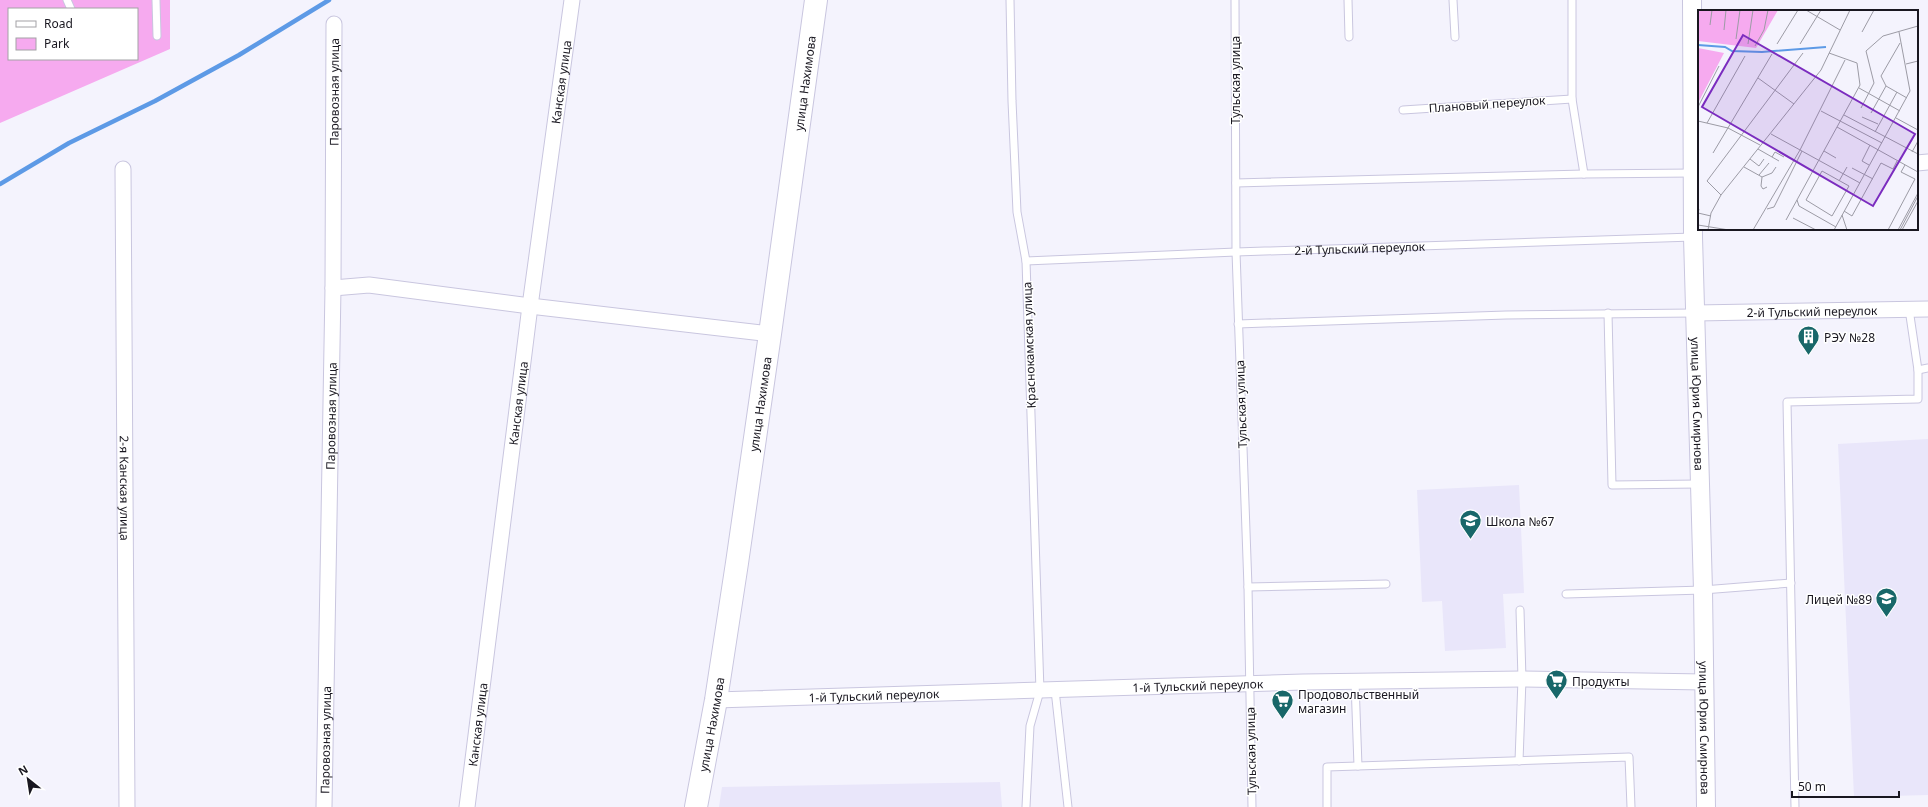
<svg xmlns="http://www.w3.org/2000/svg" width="1928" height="807" viewBox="0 0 1928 807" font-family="'Noto Sans',sans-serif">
  <rect width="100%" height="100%" fill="#f4f3fd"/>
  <g fill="#e9e6fa">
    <polygon points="1928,439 1928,795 1854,797 1838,444"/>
    <polygon points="1519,485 1524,593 1503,594 1506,648 1445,651 1442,601 1422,602 1417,490"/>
    <polygon points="1000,782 1002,807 719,807 722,787"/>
  </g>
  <path fill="#f6aaef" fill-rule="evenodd" d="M0,0H170V49L0,123ZM9,9H137V59H9Z"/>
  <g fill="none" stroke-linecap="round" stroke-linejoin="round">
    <polyline stroke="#5d9ae6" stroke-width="4.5" points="0,184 69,143 155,101 239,55 329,0"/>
    <defs>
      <g id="service">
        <polyline points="67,0 71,9"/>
        <polyline points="156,0 157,36"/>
        <polyline points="1010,0 1012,101 1017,212 1026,261 1040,691 1030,726 1026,807"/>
        <polyline points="1235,0 1236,252 1248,587 1252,807"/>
        <polyline points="1348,0 1349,37"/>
        <polyline points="1453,0 1455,37"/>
        <polyline points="1572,0 1572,99 1584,174"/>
        <polyline points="1403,110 1572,99"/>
        <polyline points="1236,183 1584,174 1693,173"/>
        <path id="s1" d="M1026,261L1236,252L1693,237"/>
        <polyline points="1608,313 1612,485 1699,484"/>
        <polyline points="1238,324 1506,315 1694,313"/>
        <polyline points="1918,370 1928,368"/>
        <polyline points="1248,587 1386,584"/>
        <polyline points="1566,594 1703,590 1791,583"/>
        <polyline points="1355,682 1358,766"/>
        <polyline points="1055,690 1068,807"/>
        <polyline points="1519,761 1522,679 1520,610"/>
        <polyline points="1327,807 1327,767 1629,757 1631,807"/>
        <polyline points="1795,807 1787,402 1918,399 1918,370 1909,309"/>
      </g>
      <g id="minor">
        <polyline points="1917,163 1928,162"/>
        <path id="s2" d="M123,169L127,807"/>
        <polyline points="333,288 369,285 530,306 770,334"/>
        <path id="s3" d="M1696,313L1928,309"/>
        <path id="s4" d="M716,700L1303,682L1522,679L1704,682"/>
        <path id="s5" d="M324,807L333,288L334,24"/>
        <path id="s6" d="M467,807L530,306L572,0"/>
      </g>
      <g id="tertiary">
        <path id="s7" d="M1692,0L1693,237L1703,590L1706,807"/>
      </g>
      <g id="primary">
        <path id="s8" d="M696,807L716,700L737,563L770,334L816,0"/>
      </g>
    </defs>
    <use href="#service" stroke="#c9c6df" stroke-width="9"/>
    <use href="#minor" stroke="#c9c6df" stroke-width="17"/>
    <use href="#tertiary" stroke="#c9c6df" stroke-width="20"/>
    <use href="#primary" stroke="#c9c6df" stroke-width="24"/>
    <use href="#service" stroke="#fff" stroke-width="7"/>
    <use href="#minor" stroke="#fff" stroke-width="15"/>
    <use href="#tertiary" stroke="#fff" stroke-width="18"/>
    <use href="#primary" stroke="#fff" stroke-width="22"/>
  </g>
  <defs>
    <symbol id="building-pin" viewBox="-11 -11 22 30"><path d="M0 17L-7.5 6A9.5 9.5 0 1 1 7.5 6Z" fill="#186769" stroke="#fff"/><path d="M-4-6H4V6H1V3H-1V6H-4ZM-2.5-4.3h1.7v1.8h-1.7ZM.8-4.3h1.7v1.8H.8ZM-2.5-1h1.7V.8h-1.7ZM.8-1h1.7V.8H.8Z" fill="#fff"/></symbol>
    <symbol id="school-pin" viewBox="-11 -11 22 30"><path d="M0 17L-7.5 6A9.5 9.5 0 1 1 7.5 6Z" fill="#186769" stroke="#fff"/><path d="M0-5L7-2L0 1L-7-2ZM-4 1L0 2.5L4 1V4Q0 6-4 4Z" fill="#fff"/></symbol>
    <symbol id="supermarket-pin" viewBox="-11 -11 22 30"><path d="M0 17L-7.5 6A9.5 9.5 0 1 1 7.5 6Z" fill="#186769" stroke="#fff"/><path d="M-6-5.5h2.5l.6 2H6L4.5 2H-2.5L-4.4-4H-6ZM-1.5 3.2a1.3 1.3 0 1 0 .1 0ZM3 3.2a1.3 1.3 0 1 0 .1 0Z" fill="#fff"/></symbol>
  </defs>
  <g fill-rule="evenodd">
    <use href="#building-pin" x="1796" y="324" width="25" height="34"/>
    <use href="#school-pin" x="1458" y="508" width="25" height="34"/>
    <use href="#school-pin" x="1874" y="586" width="25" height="34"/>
    <use href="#supermarket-pin" x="1544" y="668" width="25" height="34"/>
    <use href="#supermarket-pin" x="1270" y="688" width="25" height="34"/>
  </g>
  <g text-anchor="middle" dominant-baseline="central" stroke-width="3" stroke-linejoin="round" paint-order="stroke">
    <g font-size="12" fill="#191720" stroke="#fff">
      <text transform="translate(1235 80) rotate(-90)">Тульская улица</text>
      <text stroke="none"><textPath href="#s6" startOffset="731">Канская улица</textPath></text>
      <text stroke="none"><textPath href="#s8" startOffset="732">улица Нахимова</textPath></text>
      <text stroke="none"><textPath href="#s5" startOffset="715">Паровозная улица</textPath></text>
      <text transform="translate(1487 104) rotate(-4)">Плановый переулок</text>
      <text stroke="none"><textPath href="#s1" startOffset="334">2-й Тульский переулок</textPath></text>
      <text stroke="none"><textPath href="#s3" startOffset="116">2-й Тульский переулок</textPath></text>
      <text transform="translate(1029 345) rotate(-92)">Краснокамская улица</text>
      <text stroke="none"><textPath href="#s6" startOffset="407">Канская улица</textPath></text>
      <text stroke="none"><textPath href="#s8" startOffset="408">улица Нахимова</textPath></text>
      <text transform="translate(1241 404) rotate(-92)">Тульская улица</text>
      <text stroke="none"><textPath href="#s7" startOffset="404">улица Юрия Смирнова</textPath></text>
      <text stroke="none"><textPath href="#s5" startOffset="391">Паровозная улица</textPath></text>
      <text stroke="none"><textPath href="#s2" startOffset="319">2-я Канская улица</textPath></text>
      <text stroke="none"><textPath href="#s4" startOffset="482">1-й Тульский переулок</textPath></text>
      <text stroke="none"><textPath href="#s4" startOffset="158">1-й Тульский переулок</textPath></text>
      <text stroke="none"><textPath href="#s8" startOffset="84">улица Нахимова</textPath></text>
      <text stroke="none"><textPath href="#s6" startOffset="83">Канская улица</textPath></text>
      <text stroke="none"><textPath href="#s7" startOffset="728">улица Юрия Смирнова</textPath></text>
      <text stroke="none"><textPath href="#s5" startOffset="67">Паровозная улица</textPath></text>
      <text transform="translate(1251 751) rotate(-91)">Тульская улица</text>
    </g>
    <g font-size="12" fill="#191720" stroke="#fff" text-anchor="start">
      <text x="1824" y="337">РЭУ №28</text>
      <text x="1486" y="521">Школа №67</text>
      <text x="1872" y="599" text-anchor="end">Лицей №89</text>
      <text x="1572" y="681">Продукты</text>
      <text x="1298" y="694">Продовольственный<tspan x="1298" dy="14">магазин</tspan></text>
    </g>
  </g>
  <g transform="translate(1698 10)">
    <rect width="220" height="220" fill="#f4f3fd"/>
    <path d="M0,0H80L58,38L0,31ZM0,38L26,43L0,93Z" fill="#f6aaef"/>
    <path fill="none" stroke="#5d9ae6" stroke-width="2" d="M0,35L27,37L34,41L64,42L128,37"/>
    <path fill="none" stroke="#9c9ba5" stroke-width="1" d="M108,0L142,20M12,15L14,0M26,20L28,0M164,22L176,0M38,29L42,0M50,34L55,0M79,34L100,0M102,34L123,0M57,36L66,20L70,0M208,54L220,51M60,68L96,94M188,76L183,66L202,33M188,76L209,88M161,78L202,101M0,97L21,56M163,98L176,73L168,41L185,26L220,16M123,101L184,133M173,103L188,76M146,105L220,144M164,107L180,114M198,108L220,120M0,111L30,118L62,135M9,113L47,46M139,117L220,162M177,122L199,82M73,124L162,173M60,139L81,151M126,141L138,148M214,142L220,131M15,143L74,44M74,147L77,142L86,147M52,149L61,156L66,149M171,155L164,151L172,135M46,157L64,167L63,176L65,179L69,177M154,158L175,169M124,161L151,176L134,206L108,190ZM61,165L71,153M64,167L74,163L78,157M141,171L149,157M23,185L9,171L105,43M99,190L101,196L138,217M1,199L0,203L13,206M69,199L76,197L104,141M146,201L154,206L183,153L195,159L199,151M144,205L149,220M95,208L118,220M88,210L162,75L159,53L131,43M0,215L31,220M10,220L13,203L23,185L123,60L152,0M55,220L102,140L147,50M136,220L212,81L201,22M190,220L217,169L203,162L207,155M200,220L220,183M202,220L220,186M204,220L220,191"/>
    <path fill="#7b2cbf" fill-opacity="0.15" stroke="#7b2cbf" stroke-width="2" d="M45,25L217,124L175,196L4,97Z"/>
    <rect width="220" height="220" fill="none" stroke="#191720" stroke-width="2"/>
  </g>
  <rect x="8" y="8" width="130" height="52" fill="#ffffff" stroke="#a3a2a6"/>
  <rect x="16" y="21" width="20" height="6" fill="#ffffff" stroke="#a3a2a6"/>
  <text x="44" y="28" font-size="12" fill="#191720">Road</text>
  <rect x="16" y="38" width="20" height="12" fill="#f6aaef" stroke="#a3a2a6"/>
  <text x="44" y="48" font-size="12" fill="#191720">Park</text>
  <g transform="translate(28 779) rotate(330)" stroke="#ffffff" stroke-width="3" paint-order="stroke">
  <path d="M0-3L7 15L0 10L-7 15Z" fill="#191720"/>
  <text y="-6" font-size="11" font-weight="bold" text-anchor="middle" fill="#191720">N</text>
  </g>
  <path d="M1792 791v6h107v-6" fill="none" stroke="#191720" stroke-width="2"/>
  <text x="1798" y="791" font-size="12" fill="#191720" stroke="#ffffff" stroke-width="3" paint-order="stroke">50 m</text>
</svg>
